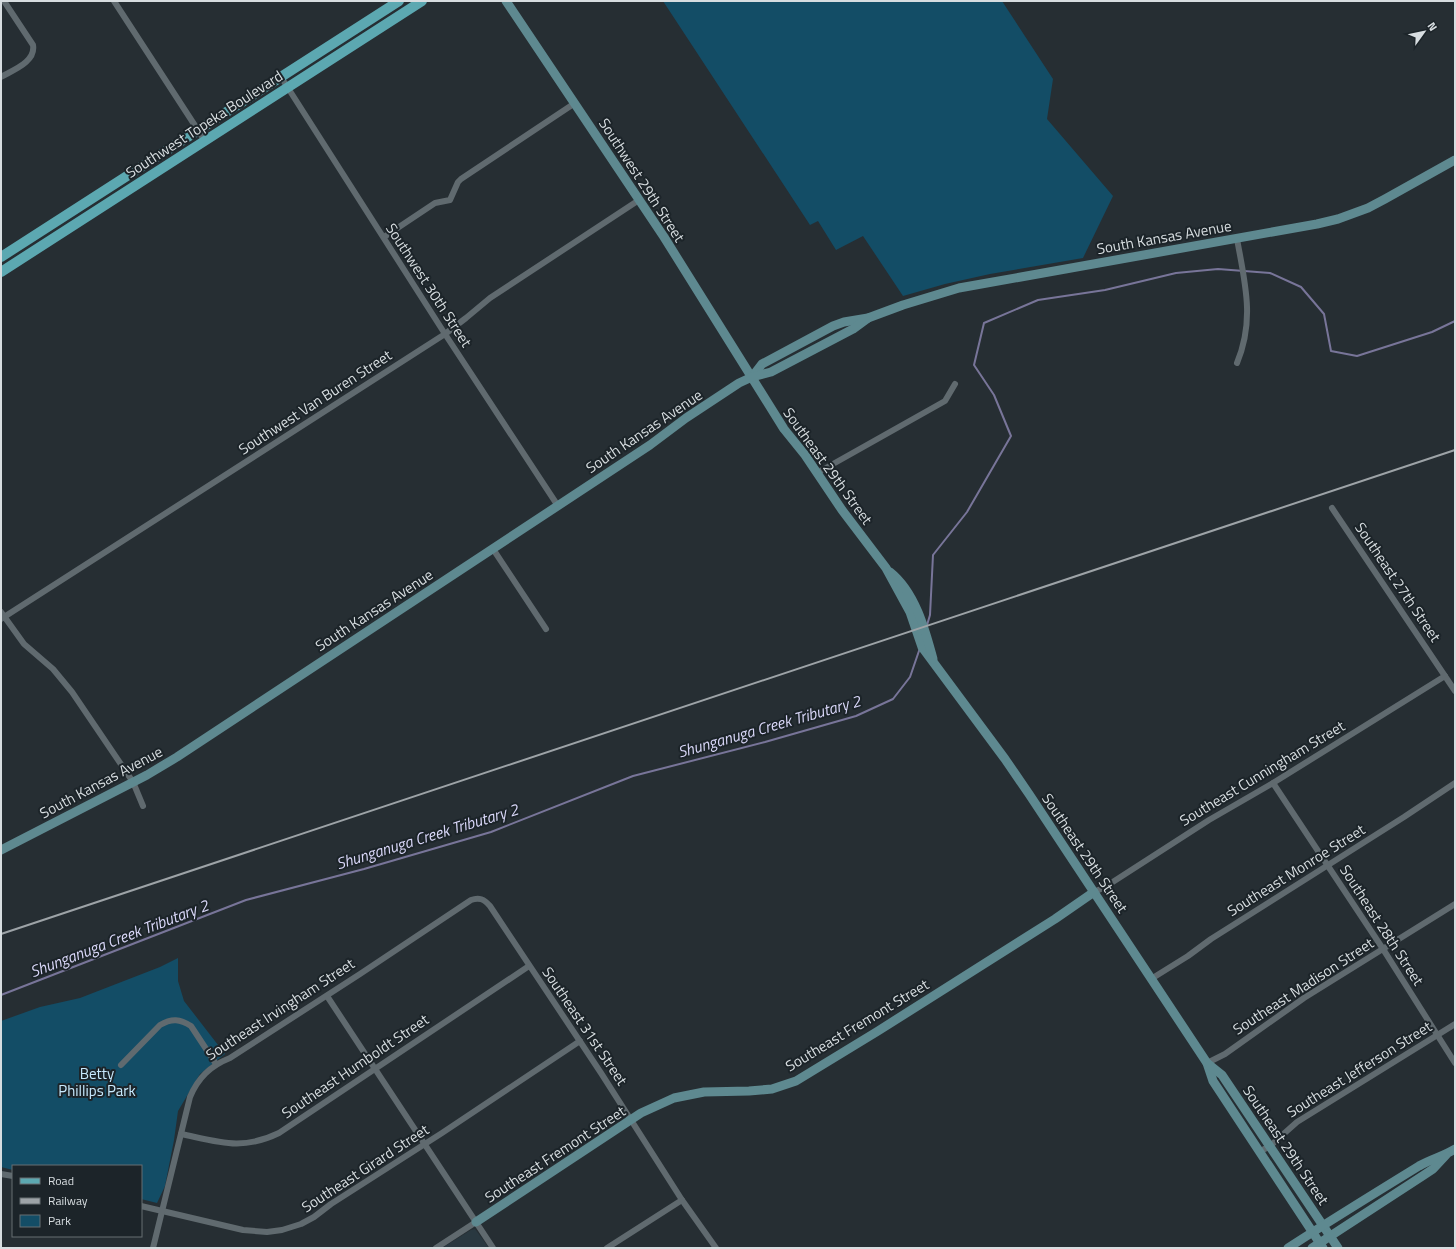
<svg xmlns="http://www.w3.org/2000/svg" width="1456" height="1249" viewBox="0 0 1456 1249" font-family="'Titillium Web',sans-serif">
  <rect width="100%" height="100%" fill="#262e33"/>
  <polygon fill="#293840" points="475,1229 489,1248 442,1248 471,1230"/>
  <g fill="#134d66">
    <polygon points="663,1 1002,1 1053,79 1047,119 1113,196 1083,258 990,274 945,284 903,296 863,236 836,250 818,221 810,225"/>
    <polygon points="178,958 178,981 184,1001 225,1054 200,1074 178,1111 174,1140 165,1186 157,1203 141,1199 141,1166 13,1166 13,1170 1,1167 1,1021 40,1007 80,998 160,967"/>
  </g>
  <g fill="none" stroke-linecap="round" stroke-linejoin="round">
    <g stroke="#787599" stroke-width="2">
      <polyline points="927,625 930,615 933,555 967,512 1011,436 994,395 974,365 984,323 1038,300 1105,290 1176,273 1218,269 1270,273 1301,287 1324,314 1331,351 1357,356 1432,332 1455,321"/>
      <polyline points="1,995 246,900 364,869 491,832 633,776 765,742 856,716 893,699 910,677 920,648"/>
    </g>
    <g stroke="#606a6f" stroke-width="6">
      <polyline points="114,1 205,141"/>
      <path d="M1,77C13,70 36,62 33,45L4,1"/>
      <polyline points="281,77 445,334 558,506"/>
      <polyline points="384,237 435,203 450,200 458,182 461,179 575,103"/>
      <path d="M1237,239C1245,283 1255,320 1237,363"/>
      <polyline points="817,473 945,401 955,384"/>
      <polyline points="1332,508 1455,691"/>
      <polyline points="493,549 546,629"/>
      <polyline points="1,612 24,644 53,669 72,692 133,782 143,806"/>
      <polyline points="1,619 445,334 466,318 490,298 639,200"/>
      <polyline points="1273,783 1383,949 1455,1063"/>
      <polyline points="1094,892 1105,887 1209,820 1273,783 1445,676"/>
      <polyline points="1151,979 1188,956 1211,939 1404,817 1455,783"/>
      <polyline points="327,996 493,1248"/>
      <polyline points="1207,1063 1225,1054 1304,998 1455,904"/>
      <path d="M121,1065L160,1025C172,1018 180,1019 191,1026L216,1064"/>
      <path d="M181,1134C219,1142 242,1151 279,1133L529,966"/>
      <polyline points="1259,1152 1270,1146 1297,1122 1455,1024"/>
      <polyline points="1,1174 13,1176"/>
      <polyline points="141,1206 243,1230 267,1232 282,1230 301,1224 314,1217 331,1204 442,1133 580,1041"/>
      <path d="M153,1248L190,1097C198,1078 210,1066 230,1058L360,974L471,900C479,897 484,899 490,906L601,1073L682,1200L716,1248"/>
      <polyline points="436,1248 476,1222"/>
      <polyline points="607,1248 682,1200"/>
    </g>
    <g stroke="#5e8990" stroke-width="9">
      <polyline points="506,1 664,237 784,429 805,455 842,510 886,568 910,612 922,647 1005,759 1029,794 1207,1063 1213,1081 1323,1248"/>
      <polyline points="752,377 762,364 833,326 844,322 868,318 903,305 959,288 1317,224 1338,219 1368,208 1385,199 1455,160"/>
      <path d="M890,572C915,592 925,629 933,659"/>
      <polyline points="1,850 147,775 177,757 650,445 686,418 739,383 752,377 771,372 853,329 868,318"/>
      <polyline points="1207,1063 1222,1075 1338,1248"/>
      <polyline points="476,1222 641,1113 674,1098 704,1092 749,1091 772,1089 796,1081 878,1031 1055,919 1094,892"/>
      <path d="M1288,1248C1331,1220 1375,1193 1419,1166C1431,1159 1444,1156 1455,1149"/>
      <polyline points="1312,1248 1424,1175 1433,1169 1446,1155"/>
    </g>
    <g stroke="#5ca8b1" stroke-width="10">
      <polyline points="1,257 399,1"/>
      <polyline points="1,272 422,1"/>
    </g>
    <polyline stroke="#9da3a7" stroke-width="2" points="1,934 1455,450"/>
  </g>
  <g text-anchor="middle" dominant-baseline="central" stroke-width="4" stroke-linejoin="round" paint-order="stroke">
    <g font-size="15" fill="#d7dde0" stroke="#1c2429">
      <text transform="translate(204 124) rotate(-33)">Southwest Topeka Boulevard</text>
      <text transform="translate(642 180) rotate(57)">Southwest 29th Street</text>
      <text transform="translate(1164 237) rotate(-10)">South Kansas Avenue</text>
      <text transform="translate(429 285) rotate(57)">Southwest 30th Street</text>
      <text transform="translate(315 402) rotate(-33)">Southwest Van Buren Street</text>
      <text transform="translate(644 431) rotate(-34)">South Kansas Avenue</text>
      <text transform="translate(828 466) rotate(54)">Southeast 29th Street</text>
      <text transform="translate(1398 582) rotate(56)">Southeast 27th Street</text>
      <text transform="translate(374 610) rotate(-33)">South Kansas Avenue</text>
      <text transform="translate(1262 773) rotate(-31)">Southeast Cunningham Street</text>
      <text transform="translate(101 782) rotate(-28)">South Kansas Avenue</text>
      <text transform="translate(1085 853) rotate(56)">Southeast 29th Street</text>
      <text transform="translate(1296 870) rotate(-32)">Southeast Monroe Street</text>
      <text transform="translate(1382 925) rotate(57)">Southeast 28th Street</text>
      <text transform="translate(1303 986) rotate(-33)">Southeast Madison Street</text>
      <text transform="translate(280 1009) rotate(-33)">Southeast Irvingham Street</text>
      <text transform="translate(857 1025) rotate(-31)">Southeast Fremont Street</text>
      <text transform="translate(585 1026) rotate(56)">Southeast 31st Street</text>
      <text transform="translate(355 1066) rotate(-34)">Southeast Humboldt Street</text>
      <text transform="translate(1359 1069) rotate(-32)">Southeast Jefferson Street</text>
      <text transform="translate(1286 1145) rotate(56)">Southeast 29th Street</text>
      <text transform="translate(555 1154) rotate(-33)">Southeast Fremont Street</text>
      <text transform="translate(365 1168) rotate(-33)">Southeast Girard Street</text>
    </g>
    <g font-size="15" fill="#c7e9fd" stroke="#1c2429">
      <text x="97" y="1073">Betty<tspan x="97" dy="17">Phillips Park</tspan></text>
    </g>
    <g font-size="16" font-style="italic" fill="#d9d7f8" stroke="#1c2429">
      <text transform="translate(769 726) rotate(-16)">Shunganuga Creek Tributary 2</text>
      <text transform="translate(427 836) rotate(-17)">Shunganuga Creek Tributary 2</text>
      <text transform="translate(119 938) rotate(-21)">Shunganuga Creek Tributary 2</text>
    </g>
  </g>
  <rect width="1456" height="1249" fill="none" stroke="#d7dde0" stroke-width="4"/>
  <rect x="12" y="1165" width="130" height="72" fill="#1c2429" stroke="#676e72"/>
  <rect x="20" y="1178" width="20" height="6" fill="#5ca8b1" stroke="#676e72"/>
  <text x="48" y="1185" font-size="12" fill="#d7dde0">Road</text>
  <rect x="20" y="1198" width="20" height="6" fill="#9da3a7" stroke="#676e72"/>
  <text x="48" y="1205" font-size="12" fill="#d7dde0">Railway</text>
  <rect x="20" y="1215" width="20" height="12" fill="#134d66" stroke="#676e72"/>
  <text x="48" y="1225" font-size="12" fill="#d7dde0">Park</text>
  <g transform="translate(1424 32) rotate(57)" stroke="#1c2429" stroke-width="3" paint-order="stroke">
  <path d="M0-3L7 15L0 10L-7 15Z" fill="#d7dde0"/>
  <text y="-6" font-size="11" font-weight="bold" text-anchor="middle" fill="#d7dde0">N</text>
  </g>
</svg>
